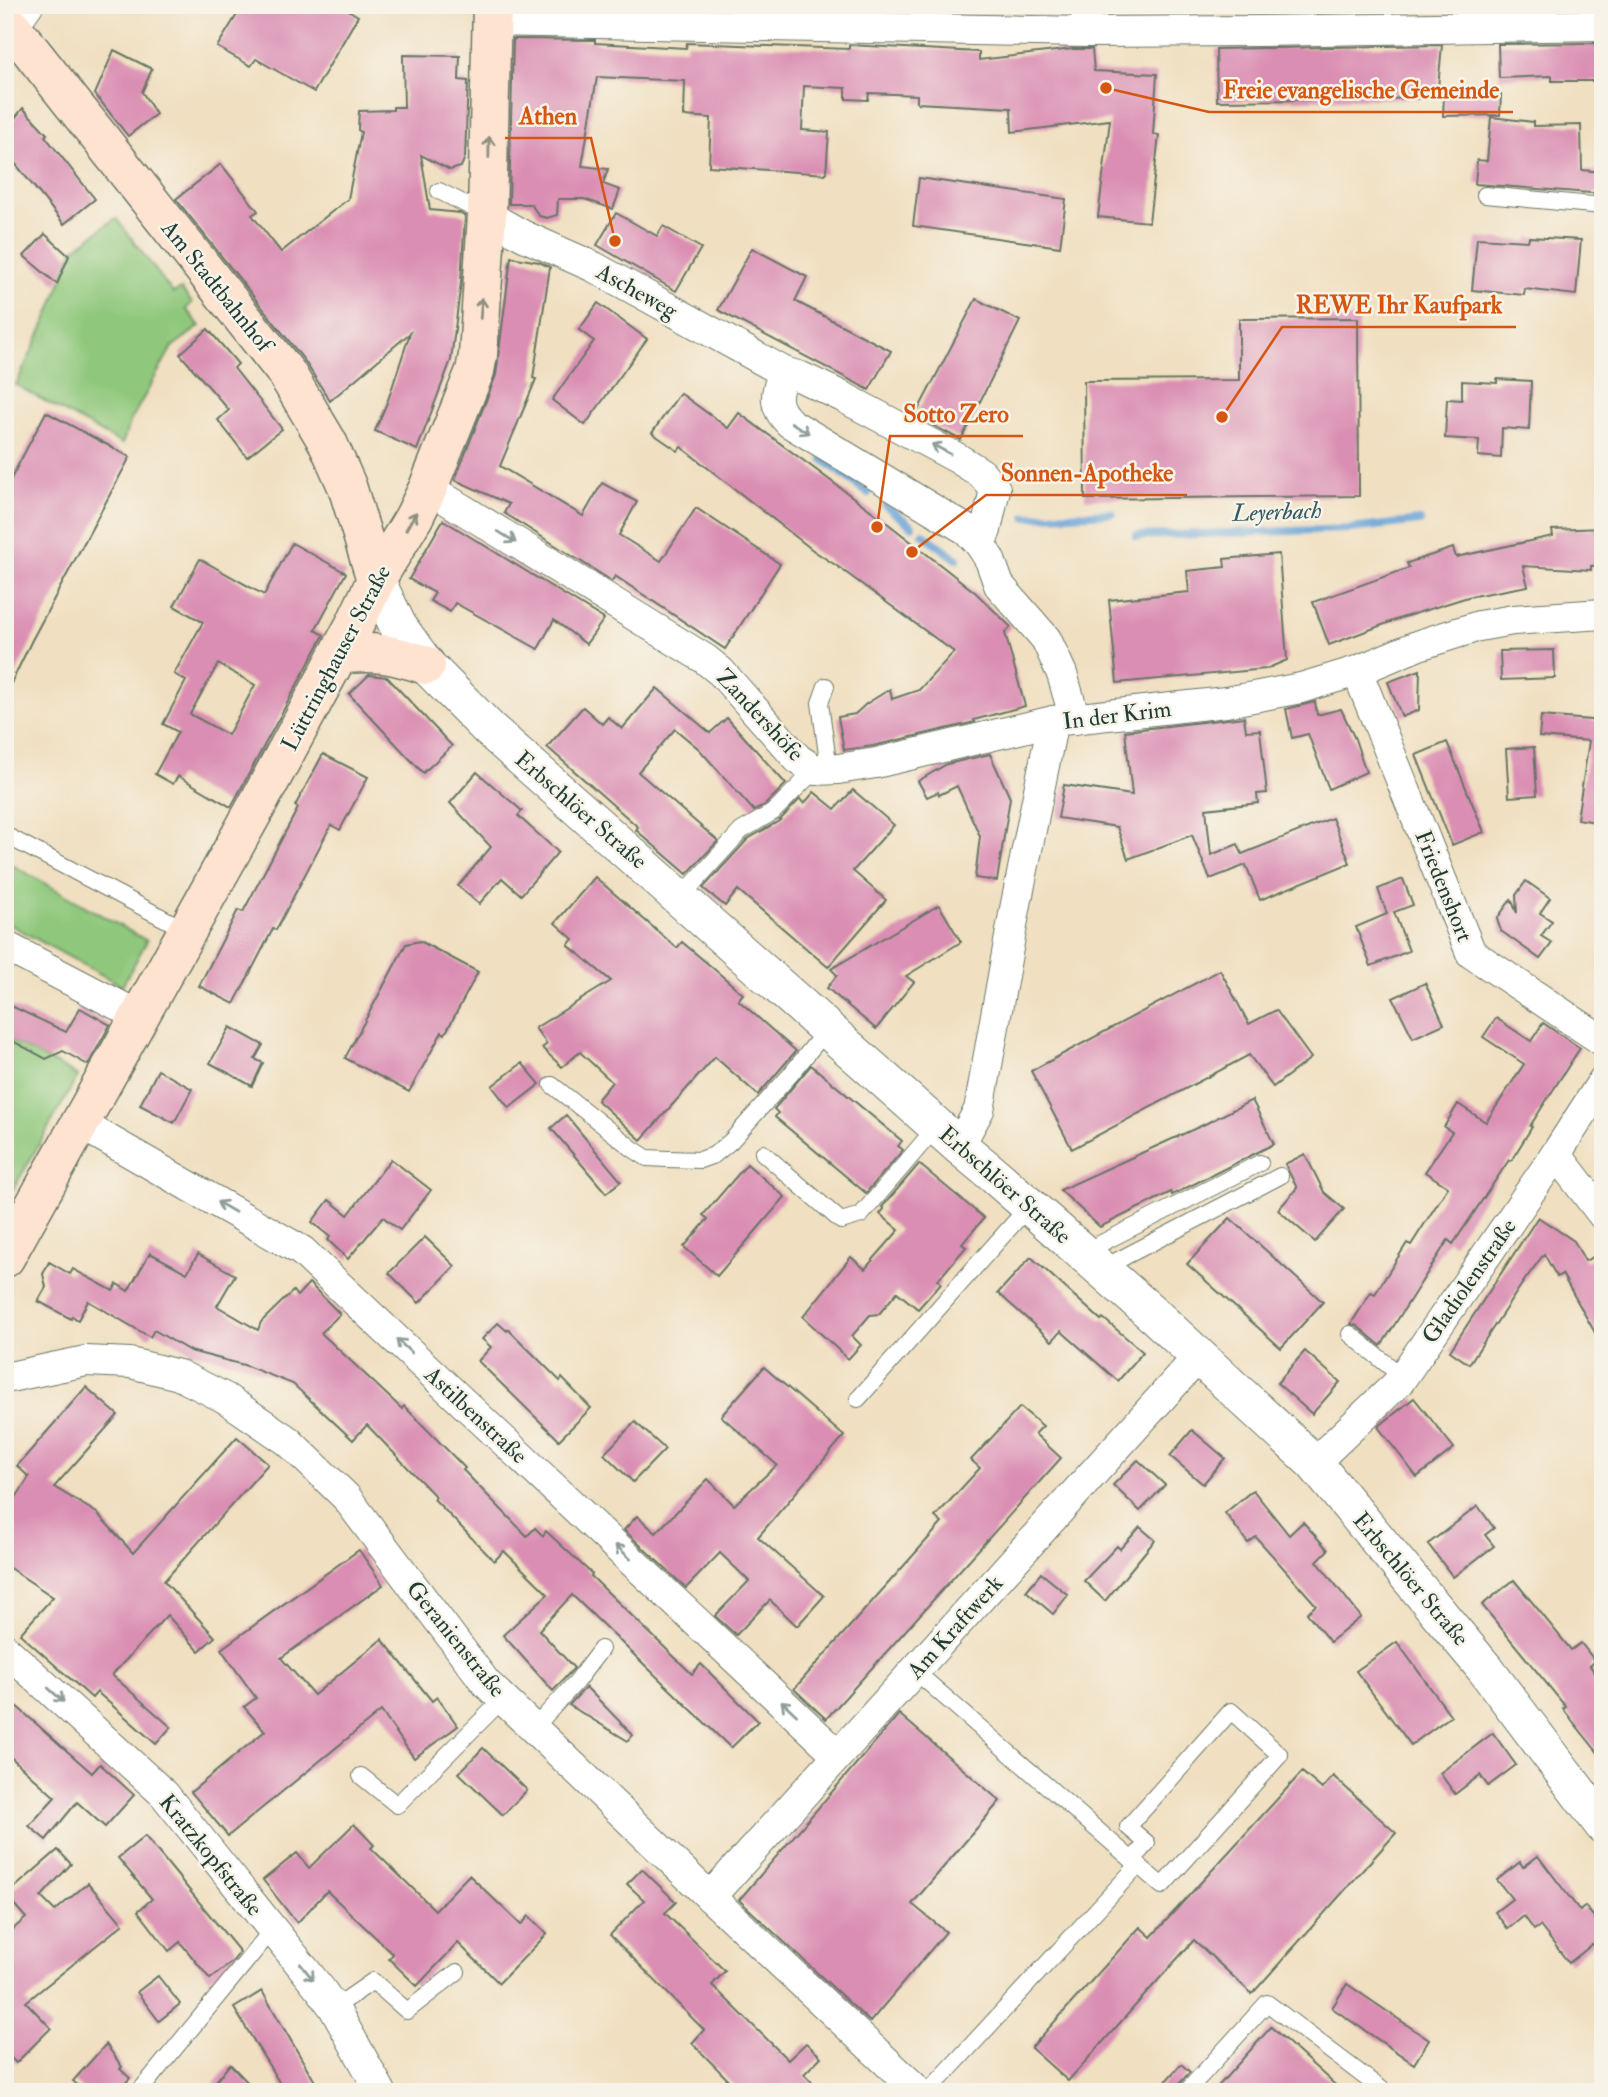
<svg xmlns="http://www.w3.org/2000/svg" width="1608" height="2097" viewBox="0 0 1608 2097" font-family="'IM FELL Double Pica',serif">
  <rect width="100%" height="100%" fill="#f7f3e8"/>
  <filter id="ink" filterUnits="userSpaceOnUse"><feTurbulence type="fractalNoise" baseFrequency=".0143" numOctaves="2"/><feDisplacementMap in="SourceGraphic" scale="14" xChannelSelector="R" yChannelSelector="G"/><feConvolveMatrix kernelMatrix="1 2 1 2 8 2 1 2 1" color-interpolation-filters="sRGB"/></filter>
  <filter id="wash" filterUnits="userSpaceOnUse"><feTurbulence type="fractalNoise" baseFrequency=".00686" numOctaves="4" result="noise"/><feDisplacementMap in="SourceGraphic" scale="28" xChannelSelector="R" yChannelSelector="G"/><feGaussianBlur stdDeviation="1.57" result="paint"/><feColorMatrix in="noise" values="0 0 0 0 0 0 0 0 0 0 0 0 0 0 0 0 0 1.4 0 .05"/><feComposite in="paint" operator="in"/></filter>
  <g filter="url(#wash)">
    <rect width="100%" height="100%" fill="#f0dfc0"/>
    <g fill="#8fc87c" stroke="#578258" stroke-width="2">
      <polygon points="116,218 173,293 181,289 192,303 186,309 200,326 172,347 131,420 122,444 16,385 49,314 73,250"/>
      <polygon points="5,861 147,941 122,986 5,922"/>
      <polygon points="5,1037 78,1076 5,1204"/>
    </g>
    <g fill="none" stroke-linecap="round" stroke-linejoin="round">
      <g stroke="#65a1d5" stroke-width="8">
        <polyline points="823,459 868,493"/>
        <polyline points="886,506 912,526"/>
        <polyline points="1026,517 1112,513"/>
        <polyline points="923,534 957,559"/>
        <polyline points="1136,536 1350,529 1420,521"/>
      </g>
    </g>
    <g id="blocks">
      <g fill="#da8eb3" fill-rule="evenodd">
        <polygon points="243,5 340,5 358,16 314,92 256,59 251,66 217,47"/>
        <polygon points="513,39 595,40 595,43 686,48 687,43 849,49 849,45 979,52 979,60 1073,49 1092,49 1094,71 1157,74 1153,134 1159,135 1149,222 1098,217 1110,120 1012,132 1011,108 917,103 917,95 869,93 868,100 846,99 846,88 804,86 802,130 829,132 826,174 709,166 711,118 684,116 685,81 597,77 582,166 608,169 603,184 620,190 613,209 584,199 558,199 557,215 547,218 539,216 531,204 509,204"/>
        <polygon points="1603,43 1603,81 1552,81 1552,76 1499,78 1498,44"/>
        <polygon points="1442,45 1437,98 1217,101 1216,49"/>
        <polygon points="114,50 152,69 142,92 156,114 128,136 95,94"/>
        <polygon points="403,55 460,56 459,80 468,81 465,157 461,167 450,170 421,155 430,210 460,213 465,216 461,282 451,360 417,450 375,431 388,400 410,333 330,401 304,360 176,199 221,164 258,211 252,215 281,252 348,199 361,132 358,130 359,111 393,110 393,107 404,107"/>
        <polygon points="1444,93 1501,94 1500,115 1443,116"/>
        <polygon points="23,108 47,134 45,136 95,199 64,224 14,162 5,169 5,130"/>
        <polygon points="1491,117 1533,122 1533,126 1581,125 1582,170 1603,172 1603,194 1475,184 1477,160 1487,161"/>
        <polygon points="919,178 1066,199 1060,247 913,226"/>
        <polygon points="616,213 657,236 663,226 701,248 676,291 597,245"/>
        <polygon points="45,234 69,256 57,284 24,256"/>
        <polygon points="1529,237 1581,240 1576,295 1525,289 1524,295 1472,290 1477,238 1528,241"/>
        <polygon points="752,248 807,277 795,301 891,351 869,390 718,310"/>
        <polygon points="511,257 539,262 550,267 533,378 536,379 500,466 583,516 602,483 637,502 619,535 661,561 696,508 780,564 725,649 615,576 612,581 504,513 509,504 455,480 496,375"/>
        <polygon points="976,299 1020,321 961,440 915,416"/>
        <polygon points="598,303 647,339 585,425 552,400 594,341 579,330"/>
        <polygon points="1358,318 1359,496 1085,499 1084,381 1239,380 1239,319"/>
        <polygon points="208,329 238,364 234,368 282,429 247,457 218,420 229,410 180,354"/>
        <polygon points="1497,379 1531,381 1529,430 1502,428 1501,458 1478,456 1479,440 1445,438 1447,399 1462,400 1462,381 1497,383"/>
        <polygon points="680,393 728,428 739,413 877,515 976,593 1011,627 1005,633 1025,706 974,720 975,722 873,746 844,750 838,717 855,714 866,704 890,689 892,699 919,690 954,652 837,566 814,551 681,447 678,451 652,433"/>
        <polygon points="46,412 130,457 32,640 5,696 5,490"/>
        <polygon points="443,520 604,619 586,644 554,620 538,649 455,603 450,612 430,601 435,593 409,579"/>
        <polygon points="1602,528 1603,565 1591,566 1591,570 1523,566 1528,586 1468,597 1401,618 1329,645 1313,602 1409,568 1407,563 1453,548 1456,557 1553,536 1552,530"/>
        <path d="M292,543L346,573L315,630L324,635L231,807L178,776L173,784L155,774L178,732L163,724L186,681L174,674L203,622L174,606L200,559L264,595ZM218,664L255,685L228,735L190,714Z"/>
        <polygon points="1279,554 1287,660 1266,669 1117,683 1109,600 1189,592 1187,571 1225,567 1224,559"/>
        <polygon points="1554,650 1555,678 1501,680 1500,651"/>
        <polygon points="1420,670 1419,710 1402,717 1388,682"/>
        <polygon points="369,675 387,677 452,746 423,773 349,694"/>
        <polygon points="657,688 710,733 727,718 786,784 766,804 754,811 699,749 675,729 638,772 718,841 687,874 636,830 638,827 547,747 583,707 602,724 608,717 622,729"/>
        <polygon points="1315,702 1317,715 1341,709 1355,739 1366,772 1329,789 1308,734 1292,738 1286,709"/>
        <polygon points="1541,716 1603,721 1603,823 1577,819 1589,741 1539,737"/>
        <polygon points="1244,717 1246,731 1260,730 1267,793 1257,794 1258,803 1206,809 1211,855 1238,844 1242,854 1332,818 1350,863 1260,900 1246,865 1210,879 1192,835 1128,859 1117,827 1058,818 1064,785 1132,795 1125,731"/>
        <polygon points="1447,742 1484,832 1452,845 1416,755"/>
        <polygon points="1534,747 1537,795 1509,797 1506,749"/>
        <polygon points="323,754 368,777 340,830 331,825 276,930 273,929 234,1004 199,986 238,910 243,912 298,808 295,806"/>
        <polygon points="990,754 1010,798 997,881 975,878 980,836 957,786 939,795 938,792 927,797 918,781 947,764"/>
        <polygon points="477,772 522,811 518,816 558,852 521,895 502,878 479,904 458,886 491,847 450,803"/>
        <polygon points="853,790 894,825 853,871 886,900 828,967 738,890 725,906 703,888 748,839 779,821 800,799 804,804 814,792 835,809"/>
        <polygon points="595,877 677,948 682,942 714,969 743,994 738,1000 796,1051 758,1095 715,1057 641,1140 597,1100 612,1082 580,1052 562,1067 542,1048 547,1044 535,1028 611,981 568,945 573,939 555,923"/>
        <polygon points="1403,879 1413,905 1394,912 1409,951 1371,966 1356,927 1387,914 1378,889"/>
        <polygon points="1526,881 1550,898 1540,913 1552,921 1541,936 1552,943 1540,959 1501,931 1497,919 1511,899 1517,913 1516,895"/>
        <polygon points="939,905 961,942 906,976 914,982 876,1029 827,988 837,975 831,969"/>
        <polygon points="420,941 478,972 445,1034 442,1032 409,1092 345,1058 406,944"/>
        <polygon points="1220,970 1249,1024 1276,1010 1311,1058 1273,1087 1249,1055 1072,1149 1031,1071"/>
        <polygon points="1425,983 1444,1024 1413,1038 1393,998"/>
        <polygon points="5,1003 66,1032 80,1008 110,1025 88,1065 63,1051 46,1059 5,1037"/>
        <polygon points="1496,1018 1531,1041 1543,1023 1580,1048 1530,1126 1532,1127 1511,1161 1509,1160 1453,1244 1448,1240 1381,1346 1357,1326 1351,1324 1371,1292 1375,1294 1407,1243 1411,1245 1448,1187 1425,1172 1452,1132 1444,1127 1458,1104 1486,1122 1524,1064 1483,1037"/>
        <polygon points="230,1027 263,1045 255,1059 263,1063 252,1086 210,1063"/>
        <polygon points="522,1063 540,1084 509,1108 492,1086"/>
        <polygon points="811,1065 902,1141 898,1146 903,1150 866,1193 775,1117 778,1113 774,1109"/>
        <polygon points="158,1070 192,1089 174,1123 140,1105"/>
        <polygon points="1252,1100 1274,1144 1172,1195 1171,1192 1100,1227 1060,1190 1203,1125"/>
        <polygon points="566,1115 621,1181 606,1193 551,1128"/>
        <polygon points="1305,1154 1324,1192 1344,1209 1315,1242 1278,1210 1297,1188 1285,1164"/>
        <polygon points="391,1159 431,1190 400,1230 383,1217 348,1259 328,1240 330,1237 312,1222 329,1200 348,1215"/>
        <polygon points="747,1164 785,1197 717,1276 684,1247 708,1219 703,1215"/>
        <polygon points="919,1164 984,1218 962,1244 966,1247 938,1280 941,1283 918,1309 897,1292 879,1314 870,1315 852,1336 861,1345 848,1359 803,1317 851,1257 865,1269 899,1230 880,1214 884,1209 882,1207"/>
        <polygon points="1538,1217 1574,1241 1585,1261 1593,1257 1603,1275 1603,1347 1562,1274 1557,1277 1544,1254 1524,1281 1469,1364 1450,1351"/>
        <polygon points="1230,1218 1323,1302 1281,1348 1187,1264"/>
        <polygon points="425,1237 455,1266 419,1303 389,1273"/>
        <polygon points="150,1253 187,1273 198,1254 235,1275 217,1306 258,1330 261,1322 293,1291 297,1296 309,1283 340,1314 321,1333 402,1409 404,1406 465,1468 463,1470 527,1536 535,1528 543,1536 546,1531 592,1574 591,1576 692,1674 701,1664 758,1721 731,1748 572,1595 539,1630 574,1668 553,1691 503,1635 548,1594 504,1551 494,1561 434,1499 436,1497 367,1425 353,1440 293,1384 244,1365 190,1351 154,1330 150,1337 88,1301 78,1320 72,1316 71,1319 38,1301 46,1287 43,1274 49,1262 70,1274 73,1269 113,1291 117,1284 128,1291"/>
        <polygon points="1031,1257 1101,1320 1103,1318 1143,1352 1118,1381 1061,1331 1052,1341 998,1293"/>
        <polygon points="498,1323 507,1331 508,1329 560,1381 562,1378 591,1408 559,1440 478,1361 491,1347 482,1339"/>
        <polygon points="1305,1351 1340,1382 1312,1414 1277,1383"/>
        <polygon points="764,1367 844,1436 758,1537 824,1596 797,1626 770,1600 736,1635 715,1616 749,1581 720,1553 686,1588 624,1530 637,1516 656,1533 708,1479 734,1505 777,1465 721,1416"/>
        <polygon points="86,1387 118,1415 54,1487 97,1513 133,1553 237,1437 268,1464 164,1581 215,1637 199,1651 167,1615 112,1675 171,1727 156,1744 97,1692 92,1698 20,1634 53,1597 5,1565 5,1515 29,1477 17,1466"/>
        <polygon points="1414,1398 1454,1448 1417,1477 1378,1427"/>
        <polygon points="1020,1407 1043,1426 1035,1434 1061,1458 826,1719 794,1689 942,1523 935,1517 980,1468 971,1460"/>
        <polygon points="635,1422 665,1449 633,1482 604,1454"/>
        <polygon points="1192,1430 1225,1458 1203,1484 1170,1456"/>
        <polygon points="1138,1460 1165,1485 1140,1511 1113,1485"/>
        <polygon points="1253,1490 1289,1535 1303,1522 1328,1550 1317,1561 1361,1617 1330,1642 1307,1613 1316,1605 1256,1537 1248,1543 1225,1513"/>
        <polygon points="1478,1506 1494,1528 1485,1535 1494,1546 1453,1577 1428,1544"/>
        <polygon points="1140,1527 1155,1540 1105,1601 1084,1581 1117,1546 1120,1549"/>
        <polygon points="359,1550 383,1585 281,1658 314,1695 382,1639 432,1701 437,1697 458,1726 414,1758 381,1711 228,1836 191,1792 265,1731 244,1707 256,1698 221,1649"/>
        <polygon points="1041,1573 1068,1595 1053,1614 1026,1591"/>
        <polygon points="1514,1580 1571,1650 1581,1643 1595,1661 1590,1666 1603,1683 1603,1759 1563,1709 1566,1707 1482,1605"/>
        <polygon points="1397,1642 1451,1716 1411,1745 1356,1671"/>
        <polygon points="586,1687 633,1735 628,1741 569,1705"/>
        <polygon points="5,1696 92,1773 100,1764 134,1795 105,1827 77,1802 46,1840 29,1826 55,1797 5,1752"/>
        <polygon points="899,1714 1000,1801 912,1904 946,1932 870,2022 739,1900"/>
        <polygon points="1493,1733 1516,1765 1488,1786 1480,1775 1455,1794 1440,1773"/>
        <polygon points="483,1748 527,1790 503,1815 459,1773"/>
        <polygon points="1302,1772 1322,1789 1333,1776 1396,1833 1252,1994 1194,1940 1068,2081 1031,2048 1140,1927 1151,1937"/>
        <polygon points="354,1824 374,1845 371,1848 435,1910 469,1875 521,1925 529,1916 547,1934 499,1983 458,1943 417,1986 389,1959 393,1954 327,1891 297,1923 263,1880 297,1853 309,1868"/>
        <polygon points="145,1836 240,1952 232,1962 210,1979 180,1942 169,1951 138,1911 152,1899 118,1858"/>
        <polygon points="58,1850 71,1864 41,1897 55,1911 88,1883 123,1924 26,2002 51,2028 16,2063 5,2052 5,1936 26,1918 6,1895"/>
        <polygon points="1538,1856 1580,1911 1585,1906 1603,1928 1603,1936 1569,1963 1540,1926 1534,1930 1524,1916 1508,1929 1495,1912 1512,1899 1497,1880 1520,1862 1523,1867"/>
        <polygon points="642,1869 676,1902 665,1913 725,1971 712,1985 788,2060 806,2043 821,2057 804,2074 822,2092 740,2092 692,2043 704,2030 610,1935 644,1900 627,1884"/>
        <polygon points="158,1976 180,2004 159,2021 137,1992"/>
        <polygon points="1347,1984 1429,2040 1414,2064 1332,2008"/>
        <polygon points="262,1991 300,2056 321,2092 285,2092 234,2008"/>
        <polygon points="1271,2027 1343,2092 1213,2092"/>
        <polygon points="106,2044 122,2067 120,2069 130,2078 118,2092 85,2092 73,2081"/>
        <polygon points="230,2064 257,2092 207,2092"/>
        <polygon points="1181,2064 1190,2072 1178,2085 1176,2092 1156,2092"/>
      </g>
    </g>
  </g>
  <g filter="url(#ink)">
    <use href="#blocks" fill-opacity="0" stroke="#687665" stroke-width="2"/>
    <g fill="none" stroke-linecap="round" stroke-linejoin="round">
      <defs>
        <g id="service">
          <polyline points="439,191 487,215"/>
          <polyline points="1485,195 1603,206"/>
          <polyline points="826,686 820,703 829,769"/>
          <polyline points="9,837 186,930"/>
          <polyline points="680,898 741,831 773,812 815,770"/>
          <polyline points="552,1085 633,1149 647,1158 668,1159 700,1160 714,1155 731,1141 791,1074 828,1028"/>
          <polyline points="763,1153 841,1221 861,1215 937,1126"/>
          <polyline points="1082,1253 1260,1163"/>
          <polyline points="1101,1269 1280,1176"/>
          <polyline points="1350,1334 1394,1370 1404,1375"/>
          <polyline points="858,1399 1029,1206"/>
          <polyline points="915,1671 1132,1860 1147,1843 1128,1827 1231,1711 1280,1755 1162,1886 1132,1860"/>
          <polyline points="534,1728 576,1682 601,1649"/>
          <polyline points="361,1776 397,1805 503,1699"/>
          <polyline points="334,2008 373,1981 407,2011 457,1972"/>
          <polyline points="139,2092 272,1930"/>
          <polyline points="928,2092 1139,1864"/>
          <polyline points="1186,2092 1267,2003 1385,2092"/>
        </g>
        <g id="minor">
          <polyline points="1086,5 1087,32"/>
          <polyline points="491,21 1087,32 1260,31 1603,25"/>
          <polyline points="5,37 28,5"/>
          <polyline points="487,215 524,236 594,267 784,372 801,377 843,397 957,458 981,473 995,489 986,530 980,544"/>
          <path d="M784,372C775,393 772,406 790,423L967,530L980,544L990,560L999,585L1046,639L1062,674L1075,719"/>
          <polyline points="428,488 705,659 721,672 798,759 815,770 838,769 876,763 1053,721 1226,702 1301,688 1357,671 1419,645 1479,626 1513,620 1603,614"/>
          <polyline points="1357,671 1471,953 1603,1041"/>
          <polyline points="5,946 139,1016"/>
          <polyline points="79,1123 302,1251 838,1755"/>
          <polyline points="959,1146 979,1110 1015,909 1053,721"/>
          <polyline points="1556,1154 1603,1215"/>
          <polyline points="5,1378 86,1361 130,1363 179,1375 225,1398 288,1441 346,1497 486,1683 710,1897 919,2092"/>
          <polyline points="1314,1463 1399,1382 1556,1154 1603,1081"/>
          <polyline points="5,1649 164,1794 321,1990 334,2008 381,2092"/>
          <polyline points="710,1897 1199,1356"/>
        </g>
        <polyline id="tertiary" points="376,580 398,626 426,665 488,728 959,1146 994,1175 1155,1316 1314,1463 1486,1670 1603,1825"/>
        <g id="secondary">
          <polyline points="5,24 12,27 287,374 328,443 347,486 376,580"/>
          <path d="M339,655C373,650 393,654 426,665"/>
          <polyline points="5,1258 255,809 355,624 376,580 414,517 428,488 475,371 478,355 487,215 492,5"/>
        </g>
      </defs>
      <use href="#service" stroke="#687665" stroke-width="18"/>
      <use href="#minor" stroke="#687665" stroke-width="32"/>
      <use href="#tertiary" stroke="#687665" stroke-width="39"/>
      <use href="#secondary" stroke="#687665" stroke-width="41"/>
      <use href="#service" stroke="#fff" stroke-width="16"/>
      <use href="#minor" stroke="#fff" stroke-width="30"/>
      <use href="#tertiary" stroke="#fff" stroke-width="37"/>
      <use href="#secondary" stroke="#fee3d1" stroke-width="38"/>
    </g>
    <defs><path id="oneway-shaft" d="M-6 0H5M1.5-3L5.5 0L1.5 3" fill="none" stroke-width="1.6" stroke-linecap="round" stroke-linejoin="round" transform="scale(1.75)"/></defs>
    <g stroke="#8e9082">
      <use href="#oneway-shaft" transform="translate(489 147) rotate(-89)"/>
      <use href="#oneway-shaft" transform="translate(481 308) rotate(-86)"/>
      <use href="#oneway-shaft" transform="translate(411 521) rotate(-60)"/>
    </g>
    <g stroke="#8f9e9a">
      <use href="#oneway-shaft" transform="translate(800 428) rotate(32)"/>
      <use href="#oneway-shaft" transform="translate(941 449) rotate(-152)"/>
      <use href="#oneway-shaft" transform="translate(507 537) rotate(32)"/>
      <use href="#oneway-shaft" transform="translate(226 1207) rotate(-150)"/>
      <use href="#oneway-shaft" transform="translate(404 1346) rotate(-137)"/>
      <use href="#oneway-shaft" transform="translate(623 1552) rotate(-137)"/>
      <use href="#oneway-shaft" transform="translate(56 1695) rotate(42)"/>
      <use href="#oneway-shaft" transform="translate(789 1708) rotate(-137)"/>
      <use href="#oneway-shaft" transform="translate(307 1972) rotate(51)"/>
    </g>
  </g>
  <g text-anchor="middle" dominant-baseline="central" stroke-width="5" stroke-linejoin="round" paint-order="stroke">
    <g font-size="23" fill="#1f3d34" stroke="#f7f3e8">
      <text transform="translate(217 286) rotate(51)">Am Stadtbahnhof</text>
      <text transform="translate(637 291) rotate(29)">Ascheweg</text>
      <text transform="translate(336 658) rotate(-62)">Lüttringhauser Straße</text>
      <text transform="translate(760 715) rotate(47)">Zandershöfe</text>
      <text transform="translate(1117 715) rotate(-7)">In der Krim</text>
      <text transform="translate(581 810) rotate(41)">Erbschlöer Straße</text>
      <text transform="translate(1444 886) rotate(68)">Friedenshort</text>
      <text transform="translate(1005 1185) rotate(41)">Erbschlöer Straße</text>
      <text transform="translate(1469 1281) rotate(-55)">Gladiolenstraße</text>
      <text transform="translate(476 1415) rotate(43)">Astilbenstraße</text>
      <text transform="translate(1411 1579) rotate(50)">Erbschlöer Straße</text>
      <text transform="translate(955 1627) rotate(-48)">Am Kraftwerk</text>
      <text transform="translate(456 1639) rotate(51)">Geranienstraße</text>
      <text transform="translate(211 1855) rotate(51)">Kratzkopfstraße</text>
    </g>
    <g font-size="24" font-style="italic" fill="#345b64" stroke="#f7f3e8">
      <text transform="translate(1277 512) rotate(-2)">Leyerbach</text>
    </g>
  </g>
  <path fill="none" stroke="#d45610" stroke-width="2.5" d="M1106 88L1209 112H1513M615 241L591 138H505M1222 417L1282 327H1516M877 527L890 436H1023M912 552L986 495H1187"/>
  <g fill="#d45610" stroke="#f7f3e8" stroke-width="2.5">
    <circle cx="1106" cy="88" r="7"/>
    <circle cx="615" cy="241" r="7"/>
    <circle cx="1222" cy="417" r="7"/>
    <circle cx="877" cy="527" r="7"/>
    <circle cx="912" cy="552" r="7"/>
  </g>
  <g font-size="24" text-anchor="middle" font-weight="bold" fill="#d45610" stroke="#f7f3e8" stroke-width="5" stroke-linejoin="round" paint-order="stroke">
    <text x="1361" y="98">Freie evangelische Gemeinde</text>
    <text x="548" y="124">Athen</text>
    <text x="1399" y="313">REWE Ihr Kaufpark</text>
    <text x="956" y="422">Sotto Zero</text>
    <text x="1087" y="481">Sonnen-Apotheke</text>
  </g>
  <rect width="1608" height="2097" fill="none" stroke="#f7f3e8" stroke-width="28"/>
</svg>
